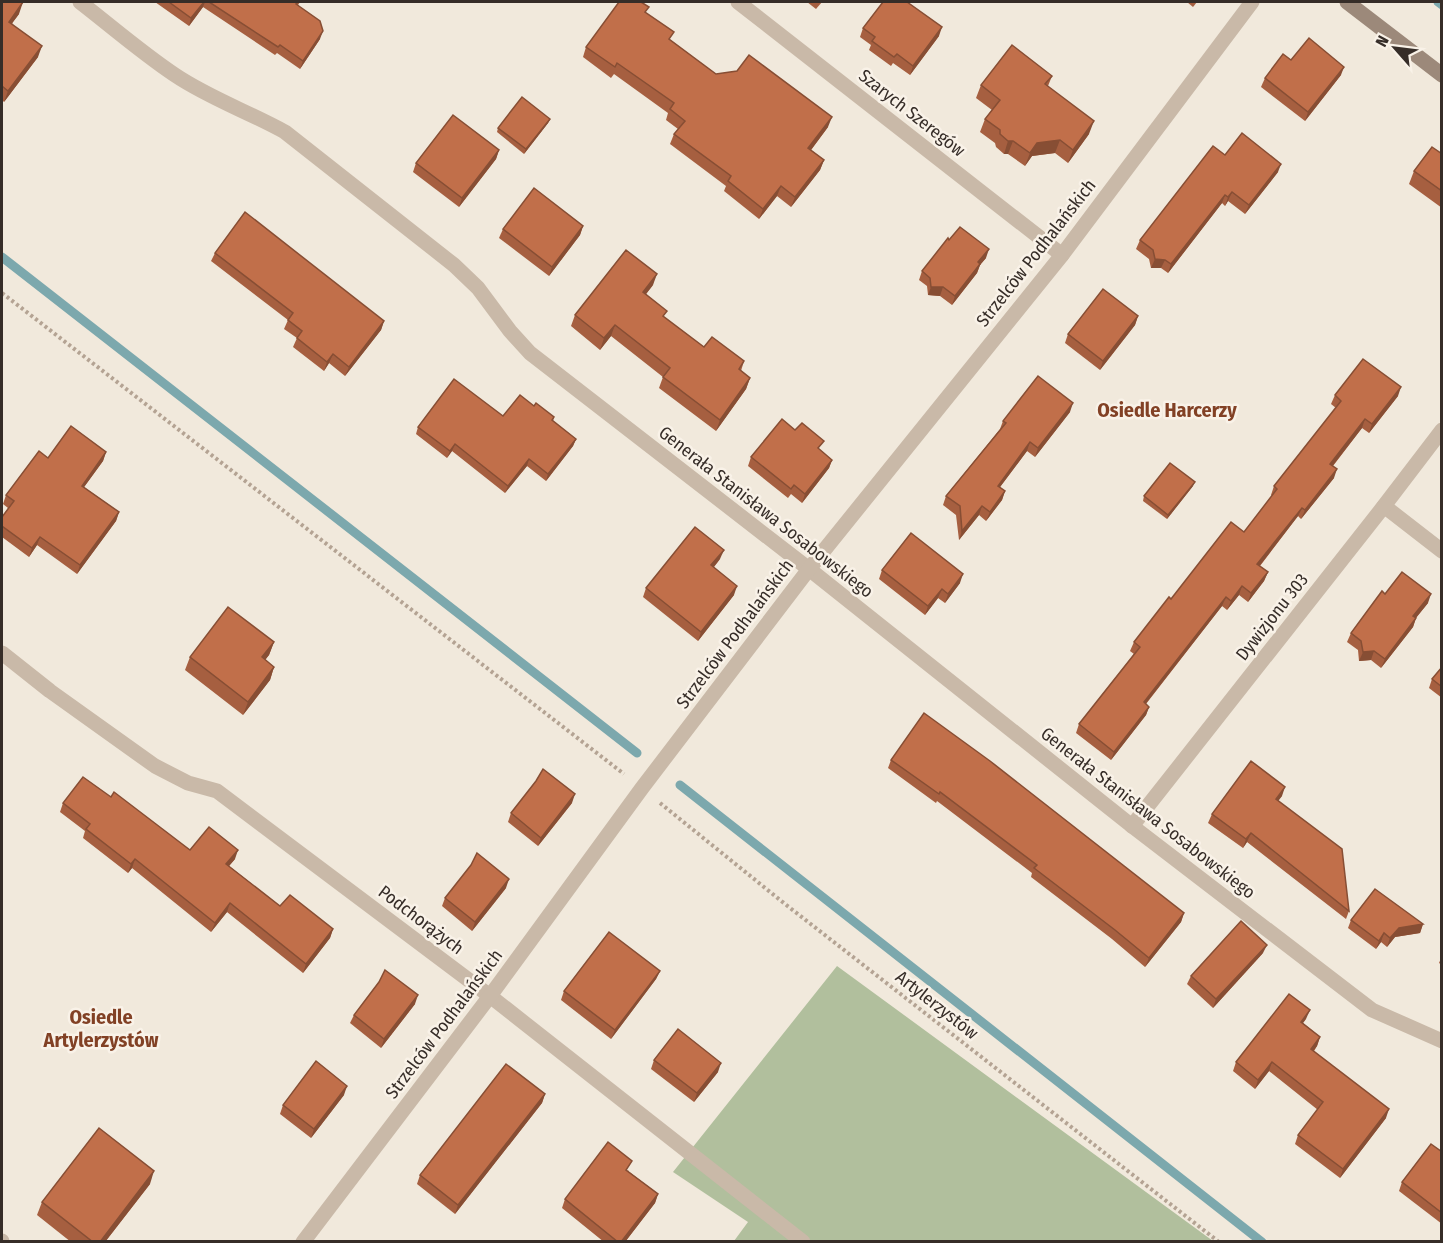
<svg xmlns="http://www.w3.org/2000/svg" width="1443" height="1243" viewBox="0 0 1443 1243" font-family="'Fira Sans Condensed',sans-serif">
  <rect width="100%" height="100%" fill="#f1e9dc"/>
  <polygon fill="#b1bf9d" points="837,966 1213,1241 734,1241 748,1222 673,1172"/>
  <g fill="none" stroke-linecap="round" stroke-linejoin="round">
    <g stroke="#7ca8ad" stroke-width="9">
      <polyline points="1438,2 1442,5"/>
      <polyline points="2,257 637,753"/>
      <polyline points="680,785 1262,1242"/>
    </g>
    <g stroke="#b4a393" stroke-width="4" stroke-dasharray="3 3" stroke-linecap="butt">
      <polyline points="2,293 624,774"/>
      <polyline points="660,803 785,904 1219,1242"/>
    </g>
    <g stroke="#c9b9a8" stroke-width="15">
      <path d="M80,2C111,26 142,53 175,75C209,98 249,112 285,132L454,265L478,288L510,331L530,353L809,569L1132,826L1372,1010L1442,1041"/>
      <polyline points="738,2 1062,255"/>
      <polyline points="1384,506 1442,551"/>
      <polyline points="2,653 50,691 155,766 188,783 217,791 490,996 803,1242"/>
      <polyline points="1132,826 1384,506 1442,430"/>
      <polyline points="2,1241 2,1242"/>
      <polyline points="303,1242 490,996 642,788 809,569 1062,255 1252,2"/>
    </g>
    <polyline stroke="#9c897a" stroke-width="15" points="1347,2 1442,75"/>
  </g>
  <g fill="#a65f40">
    <polygon points="2,2 19,14 12,23 38,57 4,102 2,100"/>
    <polygon points="155,2 300,2 298,5 320,39 300,69 277,53 275,55 203,7 189,26"/>
    <polygon points="807,2 822,2 816,9"/>
    <polygon points="1187,2 1197,2 1193,7"/>
    <polygon points="646,13 671,41 716,74 828,127 811,150 824,160 820,170 791,207 777,196 759,219 724,191 726,186 670,144 674,134 678,129 666,120 668,113 614,74 611,78 583,57 586,47"/>
    <polygon points="863,28 939,36 910,75 893,63 891,66 869,50 871,45 860,37"/>
    <polygon points="1341,75 1305,121 1261,87 1265,78"/>
    <polygon points="1052,76 1048,86 1089,134 1068,163 1055,153 1032,156 1025,166 1008,154 1004,154 996,147 995,143 980,132 985,119 992,110 976,98 981,85"/>
    <polygon points="550,119 548,123 524,154 497,132 498,128"/>
    <polygon points="499,150 496,159 459,207 413,172 416,163"/>
    <polygon points="1442,154 1442,208 1409,184 1414,171"/>
    <polygon points="1225,155 1278,172 1245,214 1228,201 1225,206 1222,203 1168,273 1161,268 1151,268 1149,259 1136,249 1140,240"/>
    <polygon points="583,226 580,235 549,276 499,238 503,229"/>
    <polygon points="949,240 986,258 980,265 977,273 952,305 940,296 928,295 927,286 919,280 922,271"/>
    <polygon points="215,253 384,321 381,330 345,376 329,363 324,371 293,347 297,338 284,329 288,320 211,261"/>
    <polygon points="653,285 646,294 665,318 704,347 744,361 741,371 750,378 746,389 716,431 659,388 663,377 611,336 600,350 571,326 575,315"/>
    <polygon points="1138,316 1135,325 1100,370 1065,343 1068,334"/>
    <polygon points="1335,395 1398,396 1369,433 1362,428 1333,466 1334,478 1301,519 1298,516 1260,566 1268,572 1264,581 1248,602 1239,595 1227,610 1222,606 1146,704 1149,707 1146,715 1111,760 1076,733 1079,724 1134,654 1130,651 1134,642 1171,599 1244,532 1272,496 1271,495 1274,486 1336,408 1331,404"/>
    <polygon points="534,406 554,417 553,421 576,439 573,446 546,481 527,466 505,493 452,451 447,458 416,434 418,427 503,416"/>
    <polygon points="1070,412 1035,457 1027,451 1000,487 1005,491 1002,500 986,521 979,515 959,540 956,515 943,505 946,496 1000,429 1003,421"/>
    <polygon points="820,450 832,460 829,468 802,503 791,494 788,498 748,466 751,457"/>
    <polygon points="106,452 103,461 84,487 119,512 116,521 77,574 37,545 29,557 2,537 2,517 8,508 3,504 6,495 48,458"/>
    <polygon points="1193,486 1167,519 1143,501 1144,496"/>
    <polygon points="720,559 714,567 734,595 698,641 643,597 646,588"/>
    <polygon points="882,570 960,583 945,603 938,598 925,615 879,579"/>
    <polygon points="1385,594 1428,603 1416,618 1413,627 1381,668 1371,660 1359,661 1358,650 1347,642 1351,633"/>
    <polygon points="274,642 269,655 265,660 274,667 270,680 243,715 185,670 190,657"/>
    <polygon points="1442,667 1442,698 1429,688 1432,679"/>
    <polygon points="891,760 1184,913 1181,922 1145,967 1112,939 1031,877 1032,873 937,801 936,803 888,768"/>
    <polygon points="1282,796 1278,800 1349,911 1346,919 1247,842 1243,848 1208,823 1212,814"/>
    <polygon points="111,797 190,850 235,859 229,866 280,906 333,929 330,938 303,973 227,912 211,932 132,868 128,873 83,838 85,831 60,812 63,803"/>
    <polygon points="572,803 538,846 508,822 511,813"/>
    <polygon points="506,888 472,931 442,906 445,898"/>
    <polygon points="1351,920 1423,924 1420,933 1395,937 1387,947 1381,942 1376,949 1348,928"/>
    <polygon points="1263,953 1213,1008 1187,984 1191,976"/>
    <polygon points="1442,956 1442,965 1439,963"/>
    <polygon points="660,971 656,979 611,1039 561,1000 564,991"/>
    <polygon points="379,982 415,1004 381,1048 350,1023 354,1015"/>
    <polygon points="1306,1019 1303,1023 1320,1037 1317,1046 1314,1051 1386,1118 1340,1178 1295,1144 1298,1135 1318,1110 1269,1071 1255,1089 1233,1071 1236,1062"/>
    <polygon points="654,1060 718,1072 694,1102 651,1069"/>
    <polygon points="545,1094 542,1103 455,1214 417,1184 420,1175"/>
    <polygon points="344,1095 311,1138 280,1114 283,1105"/>
    <polygon points="1442,1152 1442,1224 1399,1191 1402,1182"/>
    <polygon points="629,1170 628,1171 658,1194 655,1203 625,1242 604,1242 562,1208 565,1199"/>
    <polygon points="150,1184 105,1242 71,1242 37,1215 42,1202"/>
  </g>
  <g fill="#874e34">
    <polygon points="23,2 19,14 5,33 9,22"/>
    <polygon points="204,2 205,2 203,7 189,26 191,18"/>
    <polygon points="942,27 939,36 910,75 913,66"/>
    <polygon points="323,31 320,39 300,69 303,61"/>
    <polygon points="42,46 38,57 4,102 8,91"/>
    <polygon points="1344,67 1341,75 1305,121 1308,112"/>
    <polygon points="832,117 828,127 805,158 808,148"/>
    <polygon points="550,119 548,123 524,154 526,149"/>
    <polygon points="1094,121 1089,134 1068,163 1073,150"/>
    <polygon points="1060,140 1055,153 1032,156 1025,166 1030,153 1037,143"/>
    <polygon points="1008,141 1013,141 1008,154 1004,154"/>
    <polygon points="499,150 496,159 459,207 462,198"/>
    <polygon points="824,160 820,170 791,207 795,197"/>
    <polygon points="1281,164 1278,172 1245,214 1249,205"/>
    <polygon points="781,186 777,196 759,219 763,209"/>
    <polygon points="1232,192 1228,201 1225,206 1228,197"/>
    <polygon points="1225,195 1222,203 1168,273 1171,264"/>
    <polygon points="583,226 580,235 549,276 552,267"/>
    <polygon points="989,249 986,258 980,265 977,273 952,305 955,296 978,262"/>
    <polygon points="1155,259 1165,260 1161,268 1151,268"/>
    <polygon points="657,274 653,285 639,303 643,292"/>
    <polygon points="931,287 943,287 940,296 928,295"/>
    <polygon points="1138,316 1135,325 1100,370 1103,361"/>
    <polygon points="384,321 381,330 345,376 349,367"/>
    <polygon points="615,325 611,336 600,350 604,338"/>
    <polygon points="333,354 329,363 324,371 327,362"/>
    <polygon points="750,378 746,389 716,431 720,420"/>
    <polygon points="1401,387 1398,396 1369,433 1372,424"/>
    <polygon points="1073,403 1070,412 1035,457 1038,448"/>
    <polygon points="1365,419 1362,428 1327,473 1330,464"/>
    <polygon points="576,439 573,446 546,481 548,474"/>
    <polygon points="1030,442 1027,451 994,495 998,486"/>
    <polygon points="455,444 452,451 447,458 450,451"/>
    <polygon points="106,452 103,461 79,494 82,486"/>
    <polygon points="529,459 527,466 505,493 508,486"/>
    <polygon points="832,460 829,468 802,503 805,494"/>
    <polygon points="1337,469 1334,478 1301,519 1305,510"/>
    <polygon points="1195,482 1193,486 1167,519 1168,515"/>
    <polygon points="1005,491 1002,500 986,521 990,512"/>
    <polygon points="982,506 979,515 959,540 962,531"/>
    <polygon points="1302,508 1298,516 1254,573 1257,564"/>
    <polygon points="119,512 116,521 77,574 80,565"/>
    <polygon points="40,537 37,545 29,557 32,548"/>
    <polygon points="724,550 720,559 708,574 711,565"/>
    <polygon points="1268,572 1264,581 1248,602 1251,593"/>
    <polygon points="963,574 960,583 945,603 948,594"/>
    <polygon points="737,586 734,595 698,641 701,632"/>
    <polygon points="1242,586 1239,595 1227,610 1231,601"/>
    <polygon points="942,589 938,598 925,615 928,606"/>
    <polygon points="1431,594 1428,603 1410,625 1413,616"/>
    <polygon points="1226,597 1222,606 1140,711 1144,702"/>
    <polygon points="1416,618 1413,627 1381,668 1385,659"/>
    <polygon points="274,642 269,655 257,670 262,657"/>
    <polygon points="1374,651 1371,660 1359,661 1363,652"/>
    <polygon points="274,667 270,680 243,715 248,702"/>
    <polygon points="1149,707 1146,715 1111,760 1114,752"/>
    <polygon points="1285,787 1282,796 1273,808 1276,799"/>
    <polygon points="575,794 572,803 538,846 541,838"/>
    <polygon points="1251,833 1247,842 1243,848 1246,839"/>
    <polygon points="238,850 235,859 223,873 226,864"/>
    <polygon points="135,859 132,868 128,873 131,864"/>
    <polygon points="509,879 506,888 472,931 475,922"/>
    <polygon points="230,903 227,912 211,932 215,923"/>
    <polygon points="1184,913 1181,922 1145,967 1149,958"/>
    <polygon points="1423,924 1420,933 1395,937 1387,947 1390,938 1399,928"/>
    <polygon points="333,929 330,938 303,973 306,964"/>
    <polygon points="1384,933 1381,942 1376,949 1379,941"/>
    <polygon points="1267,945 1263,953 1213,1008 1216,999"/>
    <polygon points="660,971 656,979 611,1039 615,1030"/>
    <polygon points="418,995 415,1004 381,1048 384,1039"/>
    <polygon points="1310,1010 1306,1019 1297,1030 1301,1022"/>
    <polygon points="1320,1037 1317,1046 1308,1058 1311,1049"/>
    <polygon points="1272,1062 1269,1071 1255,1089 1258,1080"/>
    <polygon points="721,1063 718,1072 694,1102 697,1093"/>
    <polygon points="347,1086 344,1095 311,1138 314,1129"/>
    <polygon points="545,1094 542,1103 455,1214 458,1205"/>
    <polygon points="1389,1109 1386,1118 1340,1178 1343,1169"/>
    <polygon points="154,1171 150,1184 105,1242 100,1242"/>
    <polygon points="658,1194 655,1203 625,1242 621,1242"/>
  </g>
  <g fill="#c16f4a" stroke="#874e34" stroke-width="1.5">
    <polygon points="2,2 23,2 9,22 42,46 8,91 2,86"/>
    <polygon points="169,2 204,2 191,18"/>
    <polygon points="209,2 298,2 296,4 320,21 323,31 303,61 280,45 278,47"/>
    <polygon points="619,2 641,2 649,7 645,12 674,32 669,39 716,74 737,71 749,55 832,117 808,148 824,160 795,197 781,186 763,209 728,181 731,176 674,134 685,121 670,109 674,103 617,63 615,67 586,47"/>
    <polygon points="883,2 907,2 942,27 913,66 897,54 894,57 872,41 875,37 863,28"/>
    <polygon points="1309,38 1344,67 1308,112 1265,78 1283,54 1291,60"/>
    <polygon points="1012,45 1052,76 1045,84 1094,121 1073,150 1060,140 1037,143 1030,153 1013,141 1008,141 1000,134 1000,130 985,119 1000,100 981,85"/>
    <polygon points="522,97 550,119 526,149 498,128"/>
    <polygon points="453,115 499,150 462,198 416,163"/>
    <polygon points="1242,133 1281,164 1249,205 1232,192 1228,197 1225,195 1171,264 1165,260 1155,259 1153,250 1140,240 1213,146 1225,155"/>
    <polygon points="1432,147 1442,154 1442,191 1414,171"/>
    <polygon points="534,188 583,226 552,267 503,229"/>
    <polygon points="245,212 384,321 349,367 333,354 327,362 297,338 302,331 288,320 293,313 215,253"/>
    <polygon points="960,227 989,249 978,262 980,264 955,296 943,287 931,287 930,278 922,271 948,238 949,240"/>
    <polygon points="626,250 657,274 643,292 667,311 663,316 704,347 712,337 744,361 739,369 750,378 720,420 663,377 670,368 615,325 604,338 575,315"/>
    <polygon points="1103,289 1138,316 1103,361 1068,334"/>
    <polygon points="1363,359 1401,387 1372,424 1365,419 1330,464 1337,469 1305,510 1302,508 1257,564 1268,572 1251,593 1242,586 1231,601 1226,597 1144,702 1149,707 1114,752 1079,724 1140,647 1134,642 1169,597 1171,599 1231,522 1244,532 1277,489 1274,486 1341,401 1335,395"/>
    <polygon points="1038,376 1073,403 1038,448 1030,442 998,486 1005,491 990,512 982,506 962,531 960,506 946,496 1006,423 1003,421"/>
    <polygon points="454,379 503,416 520,395 534,406 536,403 554,417 552,420 576,439 548,474 529,459 508,486 455,444 450,451 418,427"/>
    <polygon points="782,419 795,430 802,423 824,441 818,448 832,460 805,494 794,485 791,489 751,457"/>
    <polygon points="71,426 106,452 82,486 119,512 80,565 40,537 32,548 2,526 2,517 14,501 6,495 39,451 48,458"/>
    <polygon points="1170,463 1195,482 1168,515 1144,496"/>
    <polygon points="695,527 724,550 711,565 737,586 701,632 646,588"/>
    <polygon points="911,533 963,574 948,594 942,589 928,606 882,570"/>
    <polygon points="1402,572 1431,594 1413,616 1416,618 1385,659 1374,651 1363,652 1361,641 1351,633 1382,591 1385,594"/>
    <polygon points="228,607 274,642 262,657 274,667 248,702 190,657"/>
    <polygon points="1442,667 1442,687 1432,679"/>
    <polygon points="924,713 990,761 1184,913 1149,958 1115,930 1034,868 1037,865 940,792 939,794 891,760"/>
    <polygon points="1251,761 1285,787 1276,799 1342,849 1349,911 1251,833 1246,839 1212,814"/>
    <polygon points="543,769 575,794 541,838 511,813 536,781"/>
    <polygon points="83,777 111,797 114,792 190,850 209,827 238,850 226,864 280,906 290,895 333,929 306,964 230,903 215,923 135,859 131,864 86,829 90,824 63,803"/>
    <polygon points="477,853 509,879 475,922 445,898 471,865"/>
    <polygon points="1375,889 1423,924 1399,928 1390,938 1384,933 1379,941 1351,920"/>
    <polygon points="1241,921 1267,945 1216,999 1191,976"/>
    <polygon points="609,932 660,971 615,1030 564,991"/>
    <polygon points="385,970 418,995 384,1039 354,1015 379,982"/>
    <polygon points="1289,994 1310,1010 1301,1022 1320,1037 1311,1049 1389,1109 1343,1169 1298,1135 1323,1102 1272,1062 1258,1080 1236,1062"/>
    <polygon points="678,1029 721,1063 697,1093 654,1060"/>
    <polygon points="316,1061 347,1086 314,1129 283,1105"/>
    <polygon points="506,1064 545,1094 458,1205 420,1175"/>
    <polygon points="99,1128 154,1171 100,1242 93,1242 42,1202"/>
    <polygon points="608,1142 632,1161 626,1170 658,1194 621,1242 618,1242 565,1199"/>
    <polygon points="1431,1144 1442,1152 1442,1213 1402,1182"/>
  </g>
  <g text-anchor="middle" dominant-baseline="central" stroke-width="5" stroke-linejoin="round" paint-order="stroke">
    <g font-size="18" fill="#362d28" stroke="#f9f2e8">
      <text transform="translate(912 113) rotate(38)">Szarych Szeregów</text>
      <text transform="translate(1036 253) rotate(-52)">Strzelców Podhalańskich</text>
      <text transform="translate(766 512) rotate(38)">Generała Stanisława Sosabowskiego</text>
      <text transform="translate(1272 617) rotate(-52)">Dywizjonu 303</text>
      <text transform="translate(735 634) rotate(-53)">Strzelców Podhalańskich</text>
      <text transform="translate(1148 813) rotate(38)">Generała Stanisława Sosabowskiego</text>
      <text transform="translate(421 920) rotate(37)">Podchorążych</text>
      <text transform="translate(937 1005) rotate(38)">Artylerzystów</text>
      <text transform="translate(444 1024) rotate(-53)">Strzelców Podhalańskich</text>
    </g>
    <g font-size="20" font-weight="bold" fill="#824125" stroke="#f9f2e8">
      <text x="1167" y="410">Osiedle Harcerzy</text>
      <text x="101" y="1017">Osiedle<tspan x="101" dy="23">Artylerzystów</tspan></text>
    </g>
  </g>
  <rect width="1443" height="1243" fill="none" stroke="#362d28" stroke-width="6"/>
  <g transform="translate(1395 48) rotate(298)" stroke="#f9f2e8" stroke-width="4.5" paint-order="stroke">
  <path d="M0-4.5L10 22L0 15L-10 22Z" fill="#362d28"/>
  <text y="-9" font-size="16" font-weight="bold" text-anchor="middle" fill="#362d28">N</text>
  </g>
</svg>
